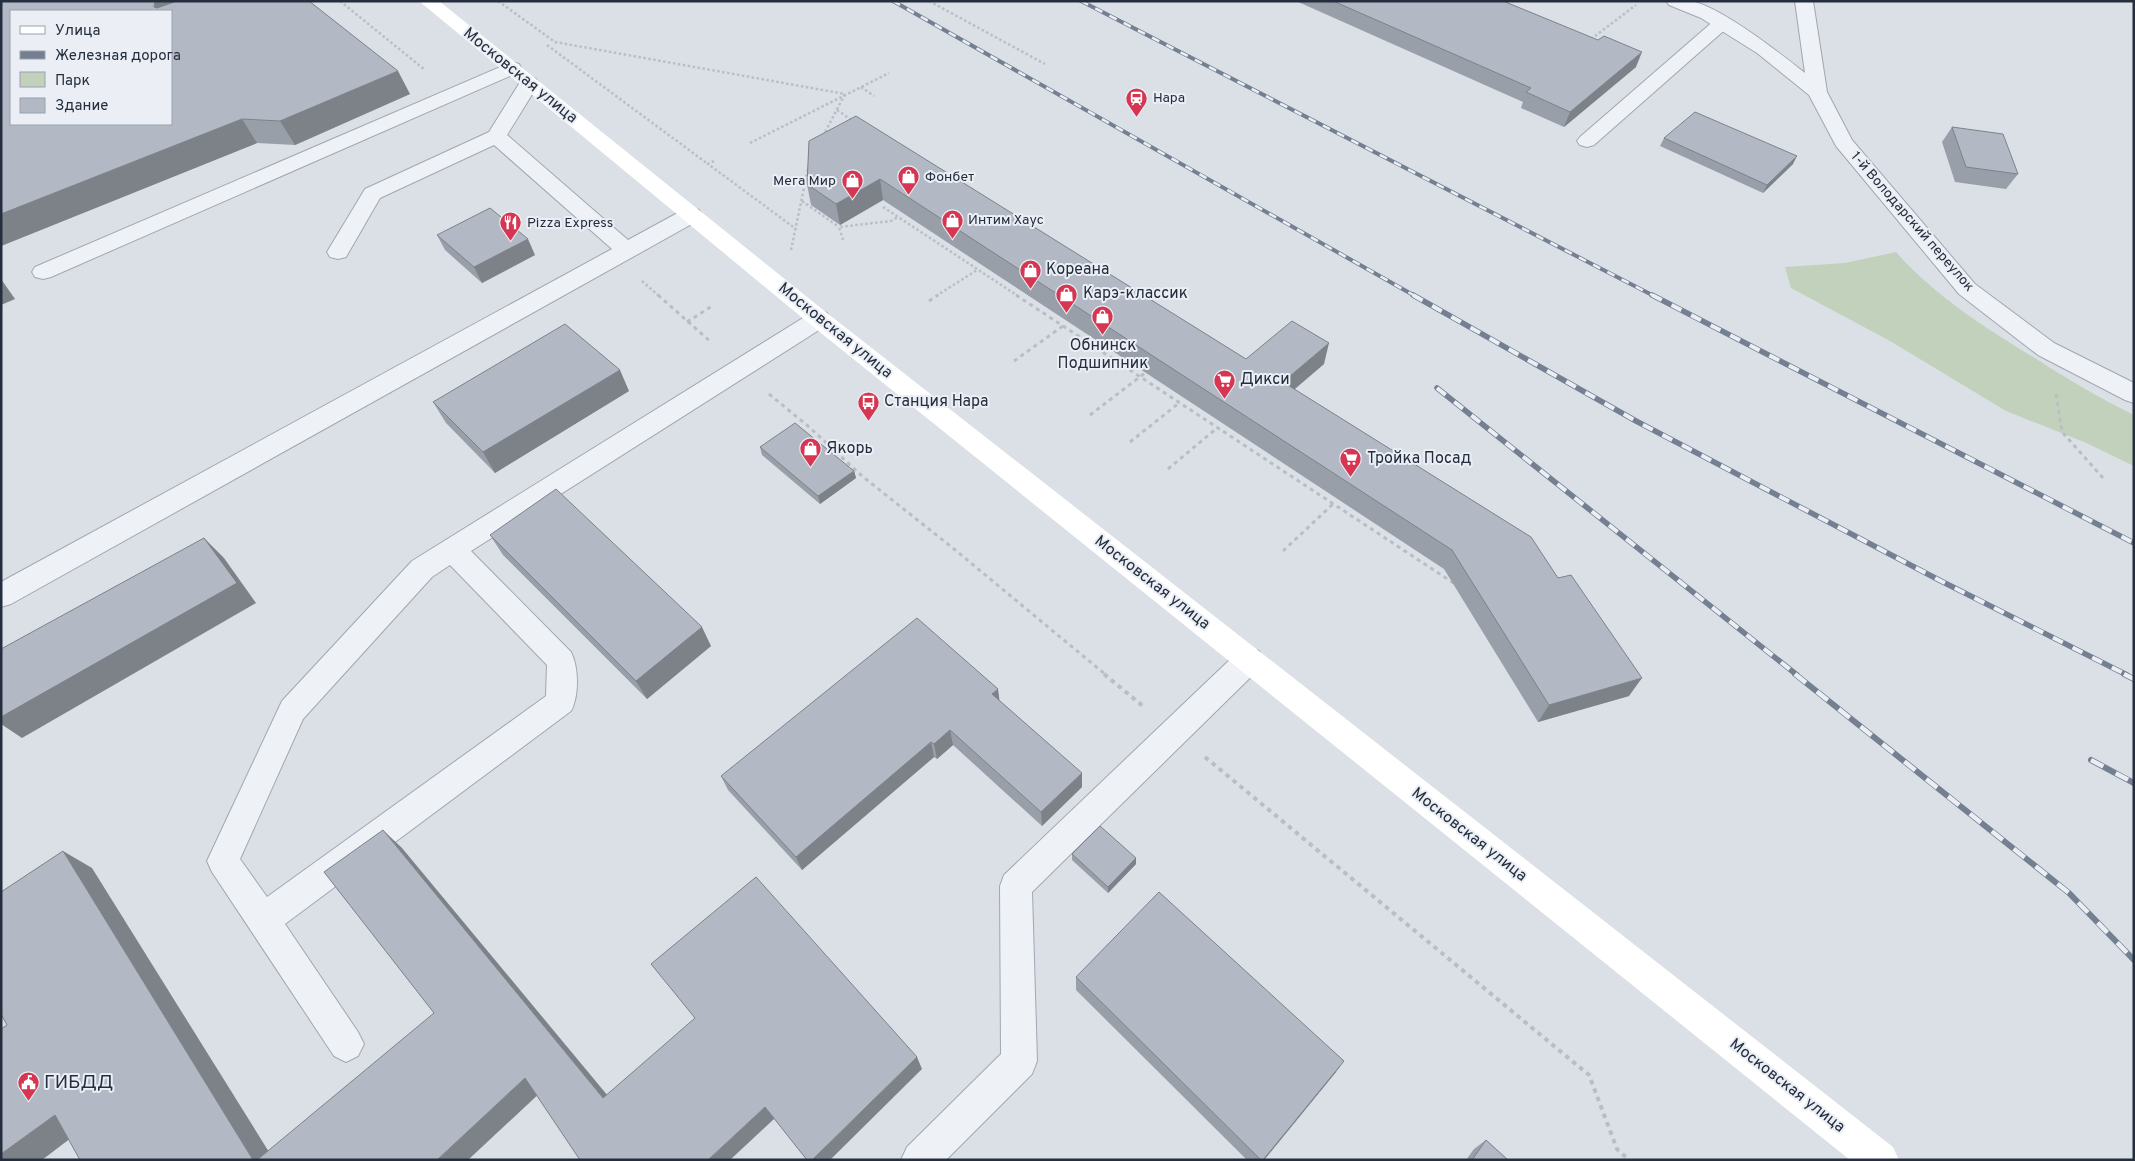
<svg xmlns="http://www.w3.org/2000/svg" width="2135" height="1161" viewBox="0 0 2135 1161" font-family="Overpass,sans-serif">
  <rect width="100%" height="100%" fill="#dbe0e7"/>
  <path fill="#c2d1bc" d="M1896,252C1936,297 1987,329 2038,360C2069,380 2101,399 2134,415V466L2084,442L2006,411L1890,341L1791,288L1785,267L1845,263Z"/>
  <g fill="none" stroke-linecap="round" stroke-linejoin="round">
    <defs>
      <g id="lane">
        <polygon points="1722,18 1728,19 1731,23 1728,27 1594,145 1587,147 1580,145 1577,141 1580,137 1716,19"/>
        <polygon points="512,62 519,64 521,68 519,72 51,277 43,279 35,277 32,272 35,267"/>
        <polygon points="529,77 536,79 539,83 507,135 628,240 683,210 691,208 699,210 702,215 699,220 11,604 1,607 1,582 612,249 494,145 380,198 346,257 338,259 330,257 327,252 365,189 489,132 522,79"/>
        <path d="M819,311L827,313L831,319L827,325L471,551L571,652C579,668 579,696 571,711L285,924L358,1032L364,1044L358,1056L346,1062L334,1056L212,872L207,861L282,701L412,561L811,313ZM450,565L547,665L546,696L267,897L240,859L303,719L432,577Z"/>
        <polygon points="1249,648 1259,651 1263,660 1259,669 1032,892 1037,1061 1032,1074 946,1160 901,1160 907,1147 1001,1054 1000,886 1004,875 1239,651"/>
      </g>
      <path id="street" d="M1666,1C1674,1 1682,0 1690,1C1719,5 1781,54 1805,73L1795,1H1813L1827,92L1852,140L1975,284L2054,343L2134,383V403L2125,400L2038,355L1959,294L1836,146L1809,95L1757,53L1701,18L1669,5Z"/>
    </defs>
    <use href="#lane" stroke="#a0a7b1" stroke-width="2"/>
    <use href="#street" stroke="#a0a7b1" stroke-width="2"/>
    <g stroke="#b9bec5" stroke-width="2.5" stroke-dasharray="2.5 2.5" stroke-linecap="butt">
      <polyline points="340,1 425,70"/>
      <polyline points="498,1 555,42 845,94 823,136"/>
      <polyline points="929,1 1045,64"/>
      <polyline points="1591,39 1636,5"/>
      <polyline points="547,45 708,164"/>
      <polyline points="861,87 874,96"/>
      <polyline points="837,110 853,121"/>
      <polyline points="750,143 889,73"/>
      <polyline points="714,161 708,164 796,229"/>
      <polyline points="802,201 839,227"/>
      <polyline points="883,207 1018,296"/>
      <polyline points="843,240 839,227 891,221 898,217"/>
      <polyline points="791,250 808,169"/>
      <polyline points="642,281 659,296"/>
      <polyline points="936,296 977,270"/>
    </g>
    <g stroke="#b9bec5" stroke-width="3" stroke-dasharray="4 4" stroke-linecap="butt">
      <polyline points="658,295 712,343"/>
      <polyline points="1016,295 1455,584"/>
      <polyline points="929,301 938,295"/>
      <polyline points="687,322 712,306"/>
      <polyline points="1014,361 1063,326"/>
      <polyline points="769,394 808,426 862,476 954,549 1106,675"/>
      <polyline points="2056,394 2062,432 2104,479"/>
      <polyline points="1090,415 1145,373"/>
      <polyline points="1130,442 1179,403"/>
      <polyline points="1168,469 1217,428"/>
      <polyline points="1283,551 1333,504"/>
    </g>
    <g stroke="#b9bec5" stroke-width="4" stroke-dasharray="4.5 4.5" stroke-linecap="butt">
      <polyline points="1104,674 1144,707"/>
      <polyline points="1205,757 1589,1075 1617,1149 1629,1160"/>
    </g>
    <use href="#lane" fill="#eef1f5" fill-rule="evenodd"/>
    <use href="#street" fill="#eef1f5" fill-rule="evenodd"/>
    <polygon fill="#fff" fill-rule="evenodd" points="419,1 439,1 827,313 1893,1147 1899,1160 1850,1160 811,325"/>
    <defs>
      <g id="rail-far2">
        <polyline points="893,1 1415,296"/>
        <polyline points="1081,1 1654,296"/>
      </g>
      <g id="rail-far1">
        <polyline points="1413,295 1636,421 1939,580 2127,675"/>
        <polyline points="1652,295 2134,543"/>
        <polyline points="1437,388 1797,675"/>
      </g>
      <g id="rail">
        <polyline points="1795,674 2069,893 2134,960"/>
        <polyline points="2124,674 2134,679"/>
        <polyline points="2091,760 2134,783"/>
      </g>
    </defs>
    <use href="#rail-far2" stroke="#748091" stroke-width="4"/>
    <use href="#rail-far1" stroke="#748091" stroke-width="5.5"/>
    <use href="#rail" stroke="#748091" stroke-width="6"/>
    <use href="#rail-far2" stroke="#ebeff5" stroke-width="2.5" stroke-dasharray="8" stroke-linecap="butt"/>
    <use href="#rail-far1" stroke="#ebeff5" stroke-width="4" stroke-dasharray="11" stroke-linecap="butt"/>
    <use href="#rail" stroke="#ebeff5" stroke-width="4.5" stroke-dasharray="14" stroke-linecap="butt"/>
  </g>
  <g fill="#999fa9">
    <polygon points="1,1 410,94 295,145 257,143 1,246"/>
    <polygon points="1296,1 1503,1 1636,67 1564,127 1521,108 1523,102"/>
    <polygon points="1952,127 2018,174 2006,189 1955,182 1942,142"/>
    <polygon points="1664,138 1793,164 1763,193 1660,146"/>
    <polygon points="809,141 1246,359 1324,364 1295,389 1629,696 1538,722 1444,569 883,200 840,225 811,205 807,184"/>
    <polygon points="437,235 535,255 482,283 445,250"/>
    <polygon points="629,391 495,473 446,423 433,402"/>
    <polygon points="760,447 854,471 856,478 820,504 762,455"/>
    <polygon points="490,535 711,646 647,699 503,555"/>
    <polygon points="1000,701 1082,787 1042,826 953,745 937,759 934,757 802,870 728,790 721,776"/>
    <polygon points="1072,854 1136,858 1136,864 1108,893 1072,860"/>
    <polygon points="1076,977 1336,1072 1264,1160 1247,1160 1076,990"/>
    <polygon points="1486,1140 1508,1160 1466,1160 1474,1149"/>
  </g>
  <g fill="#7d8289">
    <polygon points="155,1 212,1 157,11 154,7"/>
    <polygon points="1642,52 1636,67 1564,127 1570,112"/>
    <polygon points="398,71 410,94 295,145 280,121"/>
    <polygon points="242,119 257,143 1,246 1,214"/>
    <polygon points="1797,156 1793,164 1763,193 1767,185"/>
    <polygon points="880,179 883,200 840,225 836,204"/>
    <polygon points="528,239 535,255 482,283 474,267"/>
    <polygon points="1,279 15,299 1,305"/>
    <polygon points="1329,343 1324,364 1279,402 1283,382"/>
    <polygon points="620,370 629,391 495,473 483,452"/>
    <polygon points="854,471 856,478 820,504 818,496"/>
    <polygon points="204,538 224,558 256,603 22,738 1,724 1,717"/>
    <polygon points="702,627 711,646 647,699 636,681"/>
    <polygon points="1642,678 1629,696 1538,722 1549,705"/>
    <polygon points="998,689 1000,704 992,694"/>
    <polygon points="950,730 953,745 937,759 934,744"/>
    <polygon points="931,742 934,757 802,870 796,857"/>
    <polygon points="1082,773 1082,787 1042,826 1041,812"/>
    <polygon points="383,830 402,848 618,1108 603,1098"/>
    <polygon points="63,851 92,868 274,1160 253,1160"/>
    <polygon points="1136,858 1136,864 1108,893 1108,887"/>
    <polygon points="917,1057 922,1069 830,1160 812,1160"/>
    <polygon points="1344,1061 1336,1072 1264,1160 1263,1160"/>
    <polygon points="525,1078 543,1090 468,1160 437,1160"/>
    <polygon points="765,1107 775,1118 730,1160 708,1160"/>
    <polygon points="55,1115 88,1125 42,1160 1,1160 1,1154"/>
  </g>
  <g fill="#b2b9c4" stroke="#7d8289" fill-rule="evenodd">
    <path d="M1,1H155L154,7L157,8L177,1H309L398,71L280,121L242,119L1,214ZM11,11H171V124H11Z"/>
    <polygon points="1333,1 1503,1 1598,40 1604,36 1642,52 1570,112 1526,92 1531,88"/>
    <polygon points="1695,112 1797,156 1767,185 1664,138"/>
    <polygon points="856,116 1246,359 1292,321 1329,343 1283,382 1531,537 1558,578 1571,575 1642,678 1549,705 1452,550 880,179 836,204 807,184 809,141"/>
    <polygon points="1952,127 2003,134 2018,174 1966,167"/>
    <polygon points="490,208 528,239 474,267 437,235"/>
    <polygon points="565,324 620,370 483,452 433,402"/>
    <polygon points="795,423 854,471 818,496 760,447"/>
    <polygon points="556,489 702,627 636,681 490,535"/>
    <polygon points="204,538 237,583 1,717 1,649"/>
    <polygon points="917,618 998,689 992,694 1082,773 1041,812 950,730 934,744 931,742 796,857 721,776"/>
    <polygon points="1100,826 1136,858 1108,887 1072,854"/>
    <polygon points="383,830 603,1098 695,1018 651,964 756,877 917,1057 812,1160 807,1160 765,1107 708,1160 580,1160 525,1078 437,1160 257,1160 434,1013 324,872"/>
    <polygon points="63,851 253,1160 80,1160 55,1115 1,1154 1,1029 7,1025 1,1014 1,892"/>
    <polygon points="1159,892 1344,1061 1263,1160 1261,1160 1076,977"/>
    <polygon points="1486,1140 1508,1160 1472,1160"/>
  </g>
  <defs>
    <symbol id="station-pin" viewBox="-11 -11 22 30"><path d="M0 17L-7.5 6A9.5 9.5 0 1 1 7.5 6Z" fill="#d73652" stroke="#ebeff5"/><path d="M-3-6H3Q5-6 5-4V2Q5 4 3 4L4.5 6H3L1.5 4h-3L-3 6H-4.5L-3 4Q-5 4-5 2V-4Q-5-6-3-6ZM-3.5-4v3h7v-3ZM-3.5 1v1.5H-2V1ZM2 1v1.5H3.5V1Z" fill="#fff"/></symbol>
    <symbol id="shop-pin" viewBox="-11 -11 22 30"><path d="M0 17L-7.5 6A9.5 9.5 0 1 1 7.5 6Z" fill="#d73652" stroke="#ebeff5"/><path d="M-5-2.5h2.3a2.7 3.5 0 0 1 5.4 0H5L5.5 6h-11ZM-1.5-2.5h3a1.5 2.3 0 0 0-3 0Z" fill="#fff"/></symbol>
    <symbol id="restaurant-pin" viewBox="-11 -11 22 30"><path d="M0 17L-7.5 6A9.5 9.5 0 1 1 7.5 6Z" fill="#d73652" stroke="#ebeff5"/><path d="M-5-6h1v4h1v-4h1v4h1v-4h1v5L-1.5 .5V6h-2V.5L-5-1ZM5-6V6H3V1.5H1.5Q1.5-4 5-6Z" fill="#fff"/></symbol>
    <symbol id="supermarket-pin" viewBox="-11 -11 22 30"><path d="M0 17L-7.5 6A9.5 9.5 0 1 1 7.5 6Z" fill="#d73652" stroke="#ebeff5"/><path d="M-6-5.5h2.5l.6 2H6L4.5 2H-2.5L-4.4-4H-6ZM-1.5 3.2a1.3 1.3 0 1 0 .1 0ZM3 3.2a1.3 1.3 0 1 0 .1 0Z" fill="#fff"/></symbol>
    <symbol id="bus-pin" viewBox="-11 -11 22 30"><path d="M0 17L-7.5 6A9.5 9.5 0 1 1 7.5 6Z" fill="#d73652" stroke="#ebeff5"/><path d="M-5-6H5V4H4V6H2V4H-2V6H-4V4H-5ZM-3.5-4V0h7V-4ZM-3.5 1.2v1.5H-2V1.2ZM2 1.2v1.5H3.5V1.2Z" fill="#fff"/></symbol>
    <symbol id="civic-pin" viewBox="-11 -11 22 30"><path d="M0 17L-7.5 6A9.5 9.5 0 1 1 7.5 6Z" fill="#d73652" stroke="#ebeff5"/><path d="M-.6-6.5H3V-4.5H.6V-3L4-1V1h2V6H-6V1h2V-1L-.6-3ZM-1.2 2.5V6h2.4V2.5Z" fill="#fff"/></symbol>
  </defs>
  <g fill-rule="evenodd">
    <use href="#station-pin" x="1124" y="86" width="25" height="34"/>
    <use href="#shop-pin" x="896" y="164" width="25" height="34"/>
    <use href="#shop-pin" x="840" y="168" width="25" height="34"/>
    <use href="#shop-pin" x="940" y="208" width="25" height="34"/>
    <use href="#restaurant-pin" x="498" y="210" width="25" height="34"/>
    <use href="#shop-pin" x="1018" y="258" width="25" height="34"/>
    <use href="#shop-pin" x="1054" y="282" width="25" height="34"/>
    <use href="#shop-pin" x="1090" y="304" width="25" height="34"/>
    <use href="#supermarket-pin" x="1212" y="368" width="25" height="34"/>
    <use href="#bus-pin" x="856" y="390" width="25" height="34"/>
    <use href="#shop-pin" x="798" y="436" width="25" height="34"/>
    <use href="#supermarket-pin" x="1338" y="446" width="25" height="34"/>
    <use href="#civic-pin" x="16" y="1070" width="25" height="34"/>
  </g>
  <g text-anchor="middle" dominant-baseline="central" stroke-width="4" stroke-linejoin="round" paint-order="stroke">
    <g font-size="14" fill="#242e3e" stroke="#ebeff5" text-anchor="start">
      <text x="1153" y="98">Нара</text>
      <text x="925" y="177">Фонбет</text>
      <text x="836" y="181" text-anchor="end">Мега Мир</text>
      <text x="968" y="220">Интим Хаус</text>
      <text x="527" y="223">Pizza Express</text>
    </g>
    <g font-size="14" fill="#242e3e" stroke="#ebeff5">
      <text transform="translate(1912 222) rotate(49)">1-й Володарский переулок</text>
    </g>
    <g font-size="16" fill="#242e3e" stroke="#ebeff5">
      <text transform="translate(520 76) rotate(39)">Московская улица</text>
      <text transform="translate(835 331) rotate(39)">Московская улица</text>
      <text transform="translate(1152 583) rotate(38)">Московская улица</text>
      <text transform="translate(1469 835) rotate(38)">Московская улица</text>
      <text transform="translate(1787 1086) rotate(38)">Московская улица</text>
    </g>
    <g font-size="16" fill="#242e3e" stroke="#ebeff5" text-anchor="start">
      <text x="1046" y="270">Кореана</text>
      <text x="1083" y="294">Карэ-классик</text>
      <text x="1103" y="346" text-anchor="middle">Обнинск<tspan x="1103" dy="18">Подшипник</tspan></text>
      <text x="1240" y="380">Дикси</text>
      <text x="884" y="402">Станция Нара</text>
      <text x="826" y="449">Якорь</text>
      <text x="1367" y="459">Тройка Посад</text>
    </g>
    <g font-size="19" fill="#242e3e" stroke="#ebeff5" text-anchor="start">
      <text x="44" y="1083">ГИБДД</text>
    </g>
  </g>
  <rect width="2135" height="1161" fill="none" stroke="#242e3e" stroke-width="5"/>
  <rect x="10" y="10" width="162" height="115" fill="#ebeff5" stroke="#9ba2ac"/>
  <rect x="20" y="26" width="25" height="8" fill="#ffffff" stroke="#9ba2ac"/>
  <text x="55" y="35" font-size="15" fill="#242e3e">Улица</text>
  <rect x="20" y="51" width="25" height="8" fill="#748091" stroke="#9ba2ac"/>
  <text x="55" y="60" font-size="15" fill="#242e3e">Железная дорога</text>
  <rect x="20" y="72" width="25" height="15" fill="#c2d1bc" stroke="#9ba2ac"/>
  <text x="55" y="85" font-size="15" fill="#242e3e">Парк</text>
  <rect x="20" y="98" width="25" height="15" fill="#b2b9c4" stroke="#9ba2ac"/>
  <text x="55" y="110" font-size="15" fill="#242e3e">Здание</text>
</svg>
